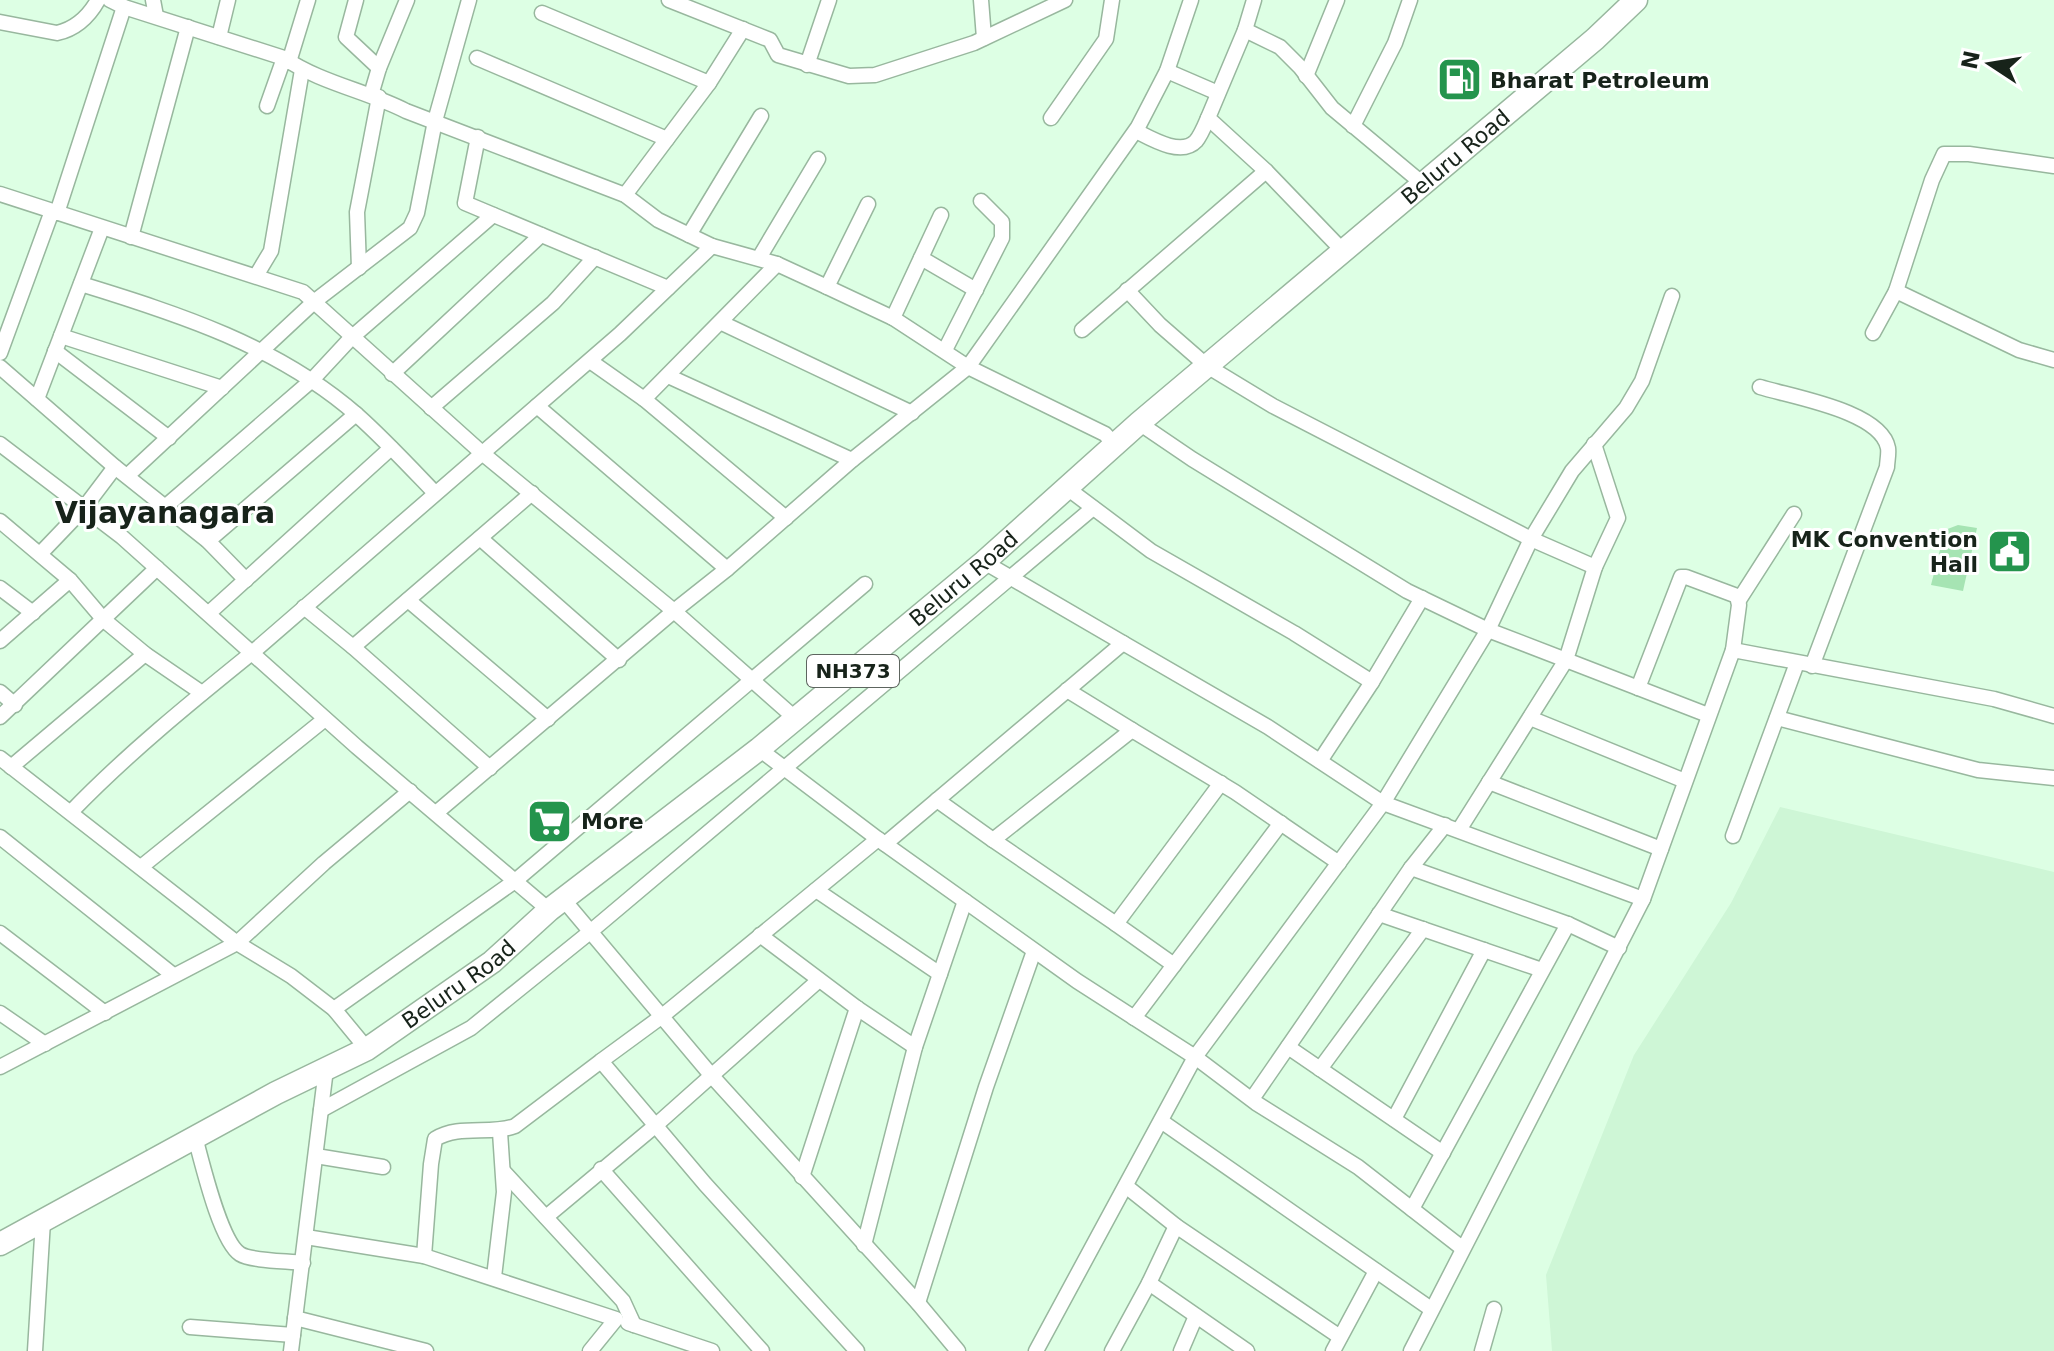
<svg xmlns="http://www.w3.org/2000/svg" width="2054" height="1351" viewBox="0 0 2054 1351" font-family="'DejaVu Sans',sans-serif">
  <rect width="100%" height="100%" fill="#ddffe4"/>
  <polygon fill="#cef6d6" points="1780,807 2054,872 2054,1351 1552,1351 1546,1275 1634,1055 1731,903"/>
  <polygon fill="#a6e4b3" points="1958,525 1977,528 1963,591 1931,585 1945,530"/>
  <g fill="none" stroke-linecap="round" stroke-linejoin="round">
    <defs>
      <g id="minor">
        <path d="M110,0L124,7L284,58C321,83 367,91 406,111L625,195L658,220L712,246L777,264L827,287L893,318L968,367L1105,434L1115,445"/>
        <polyline points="153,0 156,16"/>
        <polyline points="356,0 346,37 379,68"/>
        <polyline points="669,0 770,40 778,55 849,76 875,75 974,43 1065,0"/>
        <polyline points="981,0 984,38"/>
        <polyline points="1254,0 1245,30 1208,118 1266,171 1343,251"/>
        <polyline points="542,13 709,83"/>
        <path d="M0,22L57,33C75,29 89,16 98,0"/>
        <polyline points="1245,30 1280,47 1300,67 1332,108 1423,184"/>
        <polyline points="219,37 228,0"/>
        <polyline points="477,58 667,139"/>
        <polyline points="289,62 308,0"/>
        <polyline points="807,65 829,0"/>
        <polyline points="1167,71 1218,93"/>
        <polyline points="1306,76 1337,0"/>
        <polyline points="371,95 379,68 407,0"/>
        <polyline points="267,106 284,58"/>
        <polyline points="1051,118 1106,39 1112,0"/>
        <polyline points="1353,126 1395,43 1410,0"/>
        <path d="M1136,131C1150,138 1181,157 1196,141C1201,135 1205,125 1208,118"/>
        <polyline points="478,137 465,203 668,288"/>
        <polyline points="0,194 303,292 482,453 674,611 796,719"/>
        <polyline points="625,195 709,83 743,29"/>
        <polyline points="57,213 124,7"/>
        <polyline points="689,235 761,116"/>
        <polyline points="131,237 188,27"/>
        <polyline points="759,258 818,159"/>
        <polyline points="921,258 976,290"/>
        <polyline points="777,264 644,399 786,518"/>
        <polyline points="359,268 357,212 379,97"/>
        <polyline points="256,276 271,251 302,70"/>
        <path d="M81,284C179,314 278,346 357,415C384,439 410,467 435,493"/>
        <polyline points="827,287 868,204"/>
        <polyline points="1127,290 1160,325 1207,366 1273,406 1531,539 1595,567"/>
        <polyline points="1896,291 2019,350 2054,360"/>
        <polyline points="893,318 941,215"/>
        <polyline points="722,323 912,413"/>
        <polyline points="1082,330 1266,171"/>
        <polyline points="1873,333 1896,291 1932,180 1944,154 1969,154 2054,166"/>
        <polyline points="61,336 222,388"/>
        <polyline points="945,350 1002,238 1002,222 981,201"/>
        <polyline points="55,351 169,438"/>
        <polyline points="0,353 52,211"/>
        <polyline points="590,361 644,399"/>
        <polyline points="0,367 115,467 208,541 246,580"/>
        <polyline points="392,374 541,235"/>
        <polyline points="668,376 852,460"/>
        <path d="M1760,387C1792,397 1881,411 1888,448C1889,454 1887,462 1887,467L1812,666"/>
        <polyline points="37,399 102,228"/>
        <polyline points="537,406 727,569"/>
        <polyline points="431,408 553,303 595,257"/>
        <polyline points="0,444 122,537 357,747 549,910"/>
        <polyline points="1594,444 1618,518 1595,567 1566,660 1708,715"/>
        <polyline points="127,476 315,301 410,228 417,213 435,121 469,0"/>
        <polyline points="1067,488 1151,551 1294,633 1372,682"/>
        <polyline points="165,507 312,380 351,338 493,215"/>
        <polyline points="0,521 70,580 104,620 145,654 202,693"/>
        <polyline points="480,538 619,660"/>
        <polyline points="208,541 356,414"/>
        <polyline points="40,554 84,508 115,467"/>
        <polyline points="0,588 33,613"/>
        <polyline points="408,600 548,719"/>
        <polyline points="1739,600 1794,514"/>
        <polyline points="304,607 353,647 490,768"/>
        <polyline points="209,613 391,448"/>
        <polyline points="0,641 70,580"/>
        <polyline points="1123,643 1268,727 1383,803 1643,899"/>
        <polyline points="353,647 532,493"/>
        <polyline points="1638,688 1681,577 1686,577 1737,596 1739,605 1733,650"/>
        <polyline points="1067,690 1132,730"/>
        <polyline points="0,692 15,705"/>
        <polyline points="0,717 157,568"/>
        <polyline points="1530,718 1685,781"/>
        <polyline points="1777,718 1978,770 2054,778"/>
        <polyline points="759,749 878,839 1077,981 1195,1057 1256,1103 1358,1167 1462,1248"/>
        <polyline points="0,758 237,943 291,976 334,1009 367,1049"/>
        <polyline points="1320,761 1372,682 1422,598"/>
        <polyline points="11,767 145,654"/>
        <polyline points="1489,782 1661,849"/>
        <polyline points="937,800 993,840 1132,730 1235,792 1339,863"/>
        <path d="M71,812C127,754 191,702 253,652L620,334L712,246"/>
        <polyline points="436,813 674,611 727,569 852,460 968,367 1138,127 1167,71 1191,0"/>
        <polyline points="1459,830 1566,660 1488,630 1531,539 1572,471 1626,408 1642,381 1672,296"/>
        <polyline points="1733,836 1797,663"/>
        <polyline points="0,837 173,975"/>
        <polyline points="993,840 1116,924"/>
        <polyline points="885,844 1123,643 984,562"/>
        <polyline points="141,867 325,719"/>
        <polyline points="1411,868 1568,924 1619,948"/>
        <polyline points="816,890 940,974"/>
        <polyline points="563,899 711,1075 918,1303 958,1351"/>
        <polyline points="1379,914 1542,970"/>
        <polyline points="0,933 105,1013"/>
        <polyline points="760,935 857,1008 915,1047"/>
        <polyline points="1174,965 1116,924 1221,783"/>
        <polyline points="334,1009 515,881 865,584"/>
        <polyline points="0,1013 45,1044"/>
        <polyline points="1134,1018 1281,823"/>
        <polyline points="1288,1047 1443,1153"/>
        <polyline points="0,1067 237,943 324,863 410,791"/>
        <polyline points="1320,1069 1423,929"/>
        <polyline points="1252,1099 1411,868 1445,825"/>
        <polyline points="321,1110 471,1028 590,932 1093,508"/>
        <polyline points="1394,1119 1484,950"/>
        <polyline points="1161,1121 1431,1309"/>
        <path d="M195,1137C202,1162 220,1241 240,1254C251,1261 288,1261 303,1263"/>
        <polyline points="316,1156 383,1167"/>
        <polyline points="601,1169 762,1351"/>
        <polyline points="504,1172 623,1301 634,1325"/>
        <polyline points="802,1177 857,1008"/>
        <polyline points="1127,1187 1176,1226 1340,1337"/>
        <polyline points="1412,1209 1568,924"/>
        <polyline points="546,1217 655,1126 819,980"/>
        <polyline points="306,1237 424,1256 616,1319 590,1351"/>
        <polyline points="864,1245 915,1047 965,901"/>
        <path d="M424,1256L431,1164L435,1139C459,1124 490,1135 515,1126L601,1061"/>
        <polyline points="494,1277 504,1192 500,1132"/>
        <polyline points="1149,1283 1247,1351"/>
        <polyline points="918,1303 986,1087 1034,951"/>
        <polyline points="295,1318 426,1351"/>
        <polyline points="628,1323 712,1351"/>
        <polyline points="190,1327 293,1335"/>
        <polyline points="35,1351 43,1221"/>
        <polyline points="291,1351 326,1069"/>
        <polyline points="857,1351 705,1184 601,1061 661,1017 878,839"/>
        <polyline points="1036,1351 1195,1057 1383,803 1488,630 1407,591 1192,459 1139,423"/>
        <polyline points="1112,1351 1149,1283 1176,1226"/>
        <polyline points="1181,1351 1196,1316"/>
        <polyline points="1333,1351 1376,1271"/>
        <polyline points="1411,1351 1643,899 1733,650 1994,699 2054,716"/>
        <polyline points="1482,1351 1494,1309"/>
      </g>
      <g id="highway">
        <path id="s1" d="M0,1244L276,1093L367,1049L492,962L549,910L759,749L984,562L1139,423L1595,39L1636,0"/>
      </g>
    </defs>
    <use href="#minor" stroke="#98b79e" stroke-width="17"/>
    <use href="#highway" stroke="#98b79e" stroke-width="25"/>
    <use href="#minor" stroke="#fff" stroke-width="14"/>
    <use href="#highway" stroke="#fff" stroke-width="22"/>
  </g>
  <defs>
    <symbol id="fuel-square" viewBox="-11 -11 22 22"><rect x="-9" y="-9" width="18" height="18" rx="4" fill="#24944d" stroke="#fff"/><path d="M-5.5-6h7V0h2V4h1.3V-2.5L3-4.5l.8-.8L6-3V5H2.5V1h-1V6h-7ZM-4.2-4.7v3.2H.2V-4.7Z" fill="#fff"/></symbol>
    <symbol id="civic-square" viewBox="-11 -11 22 22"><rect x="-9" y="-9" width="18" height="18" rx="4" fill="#24944d" stroke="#fff"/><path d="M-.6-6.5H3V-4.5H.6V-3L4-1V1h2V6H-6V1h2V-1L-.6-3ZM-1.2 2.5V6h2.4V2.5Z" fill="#fff"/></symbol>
    <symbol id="supermarket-square" viewBox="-11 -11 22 22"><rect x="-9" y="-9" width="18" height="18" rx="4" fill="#24944d" stroke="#fff"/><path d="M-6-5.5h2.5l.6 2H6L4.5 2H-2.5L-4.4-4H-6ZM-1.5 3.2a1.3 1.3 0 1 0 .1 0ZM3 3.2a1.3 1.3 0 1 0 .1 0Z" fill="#fff"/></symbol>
  </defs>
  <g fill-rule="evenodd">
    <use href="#fuel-square" x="1434" y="54" width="51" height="51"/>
    <use href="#civic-square" x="1984" y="526" width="51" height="51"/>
    <use href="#supermarket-square" x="524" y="796" width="51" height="51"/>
  </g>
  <g text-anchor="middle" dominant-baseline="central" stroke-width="6" stroke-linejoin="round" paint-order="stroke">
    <rect fill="#fff" stroke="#5d655f" stroke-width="2" x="807" y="655" width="92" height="32" rx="6"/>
    <g font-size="20" font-weight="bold" fill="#17231a">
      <text x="853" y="671">NH373</text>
    </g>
    <g font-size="22" font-weight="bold" fill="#17231a" stroke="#fff" text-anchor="start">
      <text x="1490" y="80">Bharat Petroleum</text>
      <text x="1978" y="539" text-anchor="end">MK Convention<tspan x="1978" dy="25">Hall</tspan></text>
      <text x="581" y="821">More</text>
    </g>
    <g font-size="22" fill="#17231a" stroke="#fff">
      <text stroke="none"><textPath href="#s1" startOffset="1824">Beluru Road</textPath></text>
      <text stroke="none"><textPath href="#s1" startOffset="1176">Beluru Road</textPath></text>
      <text stroke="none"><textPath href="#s1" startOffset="528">Beluru Road</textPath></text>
    </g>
    <g font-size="30" font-weight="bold" fill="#17231a" stroke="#fff">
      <text x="165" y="512">Vijayanagara</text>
    </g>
  </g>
  <g transform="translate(1990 64) rotate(282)" stroke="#ffffff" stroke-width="6" paint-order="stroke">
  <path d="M0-6L14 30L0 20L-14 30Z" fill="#17231a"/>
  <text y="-12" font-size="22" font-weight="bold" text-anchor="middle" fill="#17231a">N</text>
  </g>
</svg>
